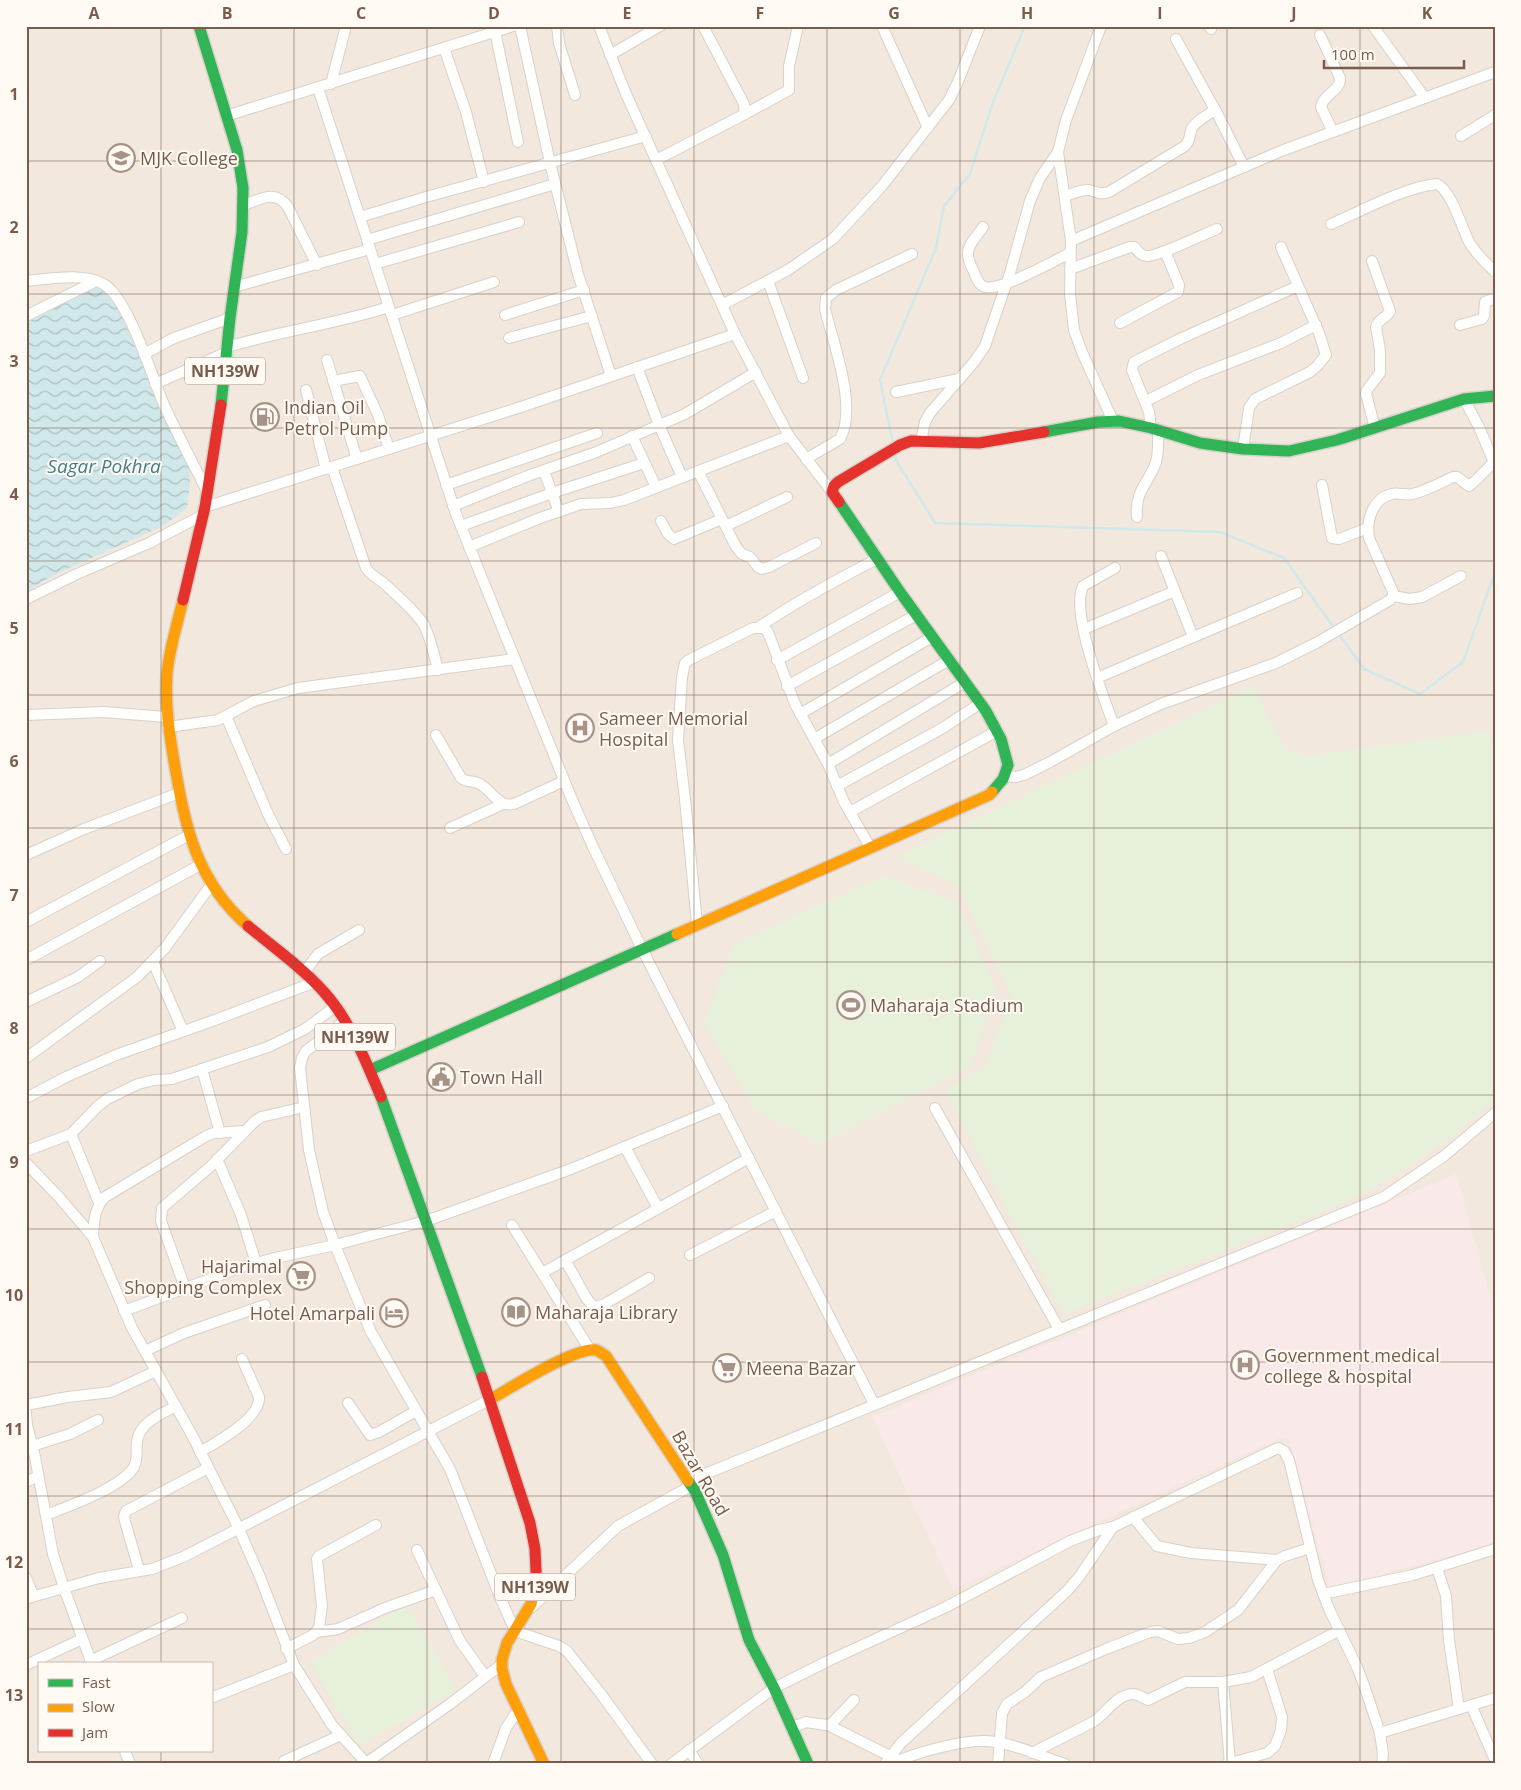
<svg xmlns="http://www.w3.org/2000/svg" width="1521" height="1790" viewBox="0 0 1521 1790" font-family="'Open Sans',sans-serif">
  <defs>
    <pattern id="water-waves" width="16" height="10" patternUnits="userSpaceOnUse" patternTransform="scale(1.25)"><rect width="16" height="10" fill="#d0e8ea"/><path d="M0 5q4-4 8 0t8 0" fill="none" stroke="#aebfc0"/></pattern>
  </defs>
  <rect width="100%" height="100%" fill="#f9f5f0"/>
  <path fill="#f2e8de" fill-rule="evenodd" d="M26,26H1495V1764H26ZM39,1664H211V1751H39Z"/>
  <polygon fill="#fae9e9" points="1456,1174 1495,1313 1495,1544 1330,1588 1289,1439 1280,1438 953,1589 872,1417"/>
  <g fill="#e7f0db">
    <polygon points="1254,686 1270,721 1286,749 1309,756 1487,731 1495,747 1495,1098 1458,1132 1381,1184 1342,1204 1063,1314 955,1110 946,1089 985,1067 1011,996 959,886 896,857"/>
    <polygon points="883,876 957,902 996,988 971,1067 820,1143 755,1110 704,1023 734,944"/>
    <polygon points="407,1605 457,1689 359,1746 310,1662"/>
  </g>
  <polygon fill="url(#water-waves)" points="98,287 113,300 132,331 189,465 190,483 187,508 163,526 60,572 26,591 26,323 71,298"/>
  <g fill="none" stroke-linecap="round" stroke-linejoin="round">
    <g stroke="#d0e8ea" stroke-width="2.5">
      <polyline points="893,444 880,380 936,248 944,206 970,174 993,102 1025,26"/>
      <polyline points="895,454 896,460 935,523 1220,532 1284,558 1335,629"/>
      <polyline points="1339,634 1364,669 1420,694 1463,662 1495,572"/>
    </g>
    <defs>
      <g id="street">
        <polyline points="494,26 518,142"/>
        <polyline points="520,26 550,163 578,274 611,376"/>
        <polyline points="557,26 559,43 575,95"/>
        <polyline points="599,26 626,94 735,334 789,436 832,492"/>
        <polyline points="882,26 928,128"/>
        <polyline points="1101,26 1066,120 1058,152 1071,241 1070,294 1074,330 1082,352 1113,421"/>
        <polyline points="1209,26 1211,29"/>
        <polyline points="1373,26 1425,98"/>
        <path d="M1320,35L1340,78C1341,91 1323,94 1321,107L1333,132"/>
        <polyline points="1176,39 1219,117 1244,167"/>
        <polyline points="444,48 466,112 484,182"/>
        <polyline points="610,55 660,26"/>
        <polyline points="331,84 346,26"/>
        <polyline points="318,88 456,514 573,802 593,847 642,949 874,1404"/>
        <polyline points="745,114 789,90 789,66 798,26"/>
        <polyline points="226,116 513,26"/>
        <polyline points="1461,136 1495,115"/>
        <polyline points="656,160 745,114 744,104 703,26"/>
        <path d="M1065,196C1072,194 1082,189 1089,190C1097,192 1100,195 1109,192L1185,146C1191,140 1189,134 1192,128C1197,120 1208,115 1215,110"/>
        <path d="M244,205C261,199 275,189 288,207L317,265"/>
        <polyline points="360,217 426,197 646,136"/>
        <path d="M1331,224C1361,211 1405,187 1437,184C1451,190 1462,228 1469,242C1476,254 1485,262 1495,272"/>
        <path d="M983,227C969,247 962,249 974,272C976,277 978,285 985,287C1001,291 1054,261 1070,253"/>
        <polyline points="367,240 555,184"/>
        <polyline points="1071,241 1281,151 1495,72"/>
        <path d="M1372,261L1390,311C1387,318 1378,319 1376,327L1380,350V373L1367,390L1366,394L1375,428"/>
        <polyline points="375,264 519,222"/>
        <path d="M1070,269L1130,247H1134C1138,251 1141,256 1147,256C1157,257 1204,234 1217,229"/>
        <path d="M26,281C48,279 86,272 105,285C130,302 152,378 165,407C178,435 192,462 206,489"/>
        <polyline points="768,281 803,378"/>
        <polyline points="234,287 370,249"/>
        <polyline points="722,305 788,270 833,239 882,186 949,100 957,84 980,26"/>
        <polyline points="392,315 494,282"/>
        <polyline points="505,315 584,290"/>
        <polyline points="26,316 96,281"/>
        <polyline points="1120,323 1178,292 1179,285 1165,251"/>
        <polyline points="1460,325 1482,319 1484,316 1485,302 1495,298"/>
        <polyline points="509,338 592,316"/>
        <path d="M227,347C281,331 336,324 389,307"/>
        <polyline points="144,354 174,338 230,318"/>
        <polyline points="327,360 357,459"/>
        <polyline points="637,367 659,425 682,477"/>
        <polyline points="333,381 360,376 378,415 389,449"/>
        <polyline points="155,384 227,352"/>
        <polyline points="306,390 326,469"/>
        <polyline points="896,392 959,379"/>
        <polyline points="1146,401 1198,375 1281,343 1316,325"/>
        <polyline points="1151,428 1149,412 1132,370 1134,362 1182,338 1298,286"/>
        <polyline points="632,436 656,487"/>
        <polyline points="921,441 925,422 930,413 974,362 985,346 1010,273 1030,201 1040,178 1058,152"/>
        <polyline points="1243,449 1249,408 1255,399 1310,372 1317,366 1326,355 1319,333 1281,247"/>
        <path d="M806,459L840,439C858,407 833,343 825,309L826,298L836,290L912,254"/>
        <path d="M332,467L366,568C372,577 382,580 389,588C401,599 415,611 424,625C431,639 434,655 438,670"/>
        <polyline points="544,471 559,512"/>
        <polyline points="698,471 736,547 742,554 750,557 758,567 762,569 769,567 816,543"/>
        <polyline points="446,485 597,433"/>
        <polyline points="1322,485 1332,538 1339,539 1368,528"/>
        <polyline points="453,506 530,475 594,453 685,414 756,372"/>
        <polyline points="205,507 521,407 735,334"/>
        <path d="M1137,517C1135,489 1148,485 1156,462C1159,452 1158,440 1158,430"/>
        <polyline points="661,521 668,534 674,539 722,519"/>
        <polyline points="461,526 552,493 644,463"/>
        <polyline points="726,526 787,497"/>
        <polyline points="469,547 540,518 581,504 611,503 624,500 789,436"/>
        <polyline points="1161,556 1193,637"/>
        <polyline points="1393,596 1410,599 1422,597 1461,576"/>
        <polyline points="26,599 77,574 149,543 203,515"/>
        <path d="M759,627C797,601 836,580 877,559"/>
        <polyline points="1084,629 1175,591"/>
        <polyline points="777,660 900,592"/>
        <polyline points="1097,678 1297,593"/>
        <polyline points="787,686 916,615"/>
        <polyline points="800,714 932,637"/>
        <polyline points="26,715 104,712 166,717"/>
        <polyline points="226,716 268,814 286,849"/>
        <path d="M1114,726C1104,697 1070,613 1083,586L1115,568"/>
        <polyline points="168,727 218,720 254,701 298,688 515,659"/>
        <path d="M436,735L461,778C467,783 474,780 480,784C492,791 499,808 514,804L564,781"/>
        <polyline points="814,739 949,660"/>
        <polyline points="828,764 965,682"/>
        <path d="M1004,776L1016,777L1024,775L1050,762L1114,726L1161,704L1276,663L1316,643L1390,600L1393,596V592L1369,538C1366,520 1373,498 1392,494C1399,492 1406,496 1412,494C1426,491 1440,483 1453,477H1457L1469,486L1476,480L1492,464L1493,460L1479,427L1464,399"/>
        <polyline points="837,786 941,729 981,703"/>
        <polyline points="850,812 997,731"/>
        <polyline points="450,828 503,804"/>
        <polyline points="26,855 84,829 179,793"/>
        <polyline points="26,922 189,835"/>
        <polyline points="697,924 685,799 678,740 682,677 685,663 689,660 753,628 764,628 768,632 795,704 828,764 844,802 870,847"/>
        <polyline points="26,960 200,865"/>
        <polyline points="153,962 183,1031"/>
        <polyline points="304,973 318,954 359,930"/>
        <polyline points="26,1002 78,977 100,961"/>
        <polyline points="345,1021 306,1051 302,1058 300,1068 309,1150 323,1212 337,1250 371,1332 450,1469 500,1597 515,1631 559,1646 567,1651 601,1694 652,1764"/>
        <polyline points="26,1058 137,977 165,948 211,885"/>
        <polyline points="202,1069 220,1133"/>
        <polyline points="26,1098 66,1077 116,1055 215,1020 315,982"/>
        <polyline points="935,1108 1059,1329"/>
        <polyline points="71,1134 99,1203"/>
        <polyline points="625,1147 658,1208"/>
        <polyline points="26,1151 71,1134 98,1106 107,1099 138,1084 154,1080 172,1079 268,1047 305,1029 336,1006"/>
        <polyline points="217,1159 241,1215 256,1263"/>
        <polyline points="26,1163 58,1196 93,1237 132,1328 193,1437 238,1527 260,1577 294,1665 332,1725 367,1764"/>
        <polyline points="512,1225 590,1350"/>
        <path d="M93,1237C94,1222 94,1208 105,1197L206,1136L214,1133L244,1131"/>
        <polyline points="690,1255 776,1211"/>
        <polyline points="565,1260 587,1299 594,1307 603,1305 649,1278"/>
        <polyline points="542,1273 749,1158"/>
        <polyline points="185,1288 161,1221 162,1208 211,1166 255,1121 261,1117 304,1107"/>
        <polyline points="124,1311 242,1267 275,1258 335,1245 426,1221 571,1169 723,1106"/>
        <polyline points="145,1351 184,1333 265,1305"/>
        <polyline points="348,1403 370,1435 379,1432 416,1411"/>
        <polyline points="26,1405 68,1397 111,1392 156,1371"/>
        <polyline points="26,1413 27,1425 35,1457 53,1554 64,1588 92,1664"/>
        <polyline points="32,1446 70,1434 98,1420"/>
        <path d="M200,1452C216,1443 261,1418 259,1397L242,1359"/>
        <polyline points="688,1481 1384,1197 1444,1156 1495,1113"/>
        <polyline points="26,1482 38,1476"/>
        <path d="M46,1515C69,1506 121,1488 134,1467C138,1459 136,1450 137,1441C140,1422 161,1414 176,1406"/>
        <polyline points="1133,1517 1157,1546 1191,1553 1277,1560"/>
        <polyline points="417,1550 460,1641 485,1676"/>
        <polyline points="1437,1568 1446,1596 1449,1640 1459,1709"/>
        <polyline points="139,1570 125,1521 124,1516 126,1511 208,1468"/>
        <polyline points="26,1578 32,1592 26,1599"/>
        <polyline points="1323,1594 1413,1575 1495,1549"/>
        <polyline points="28,1598 99,1578 152,1569 183,1557 491,1399"/>
        <polyline points="532,1607 618,1526 691,1486"/>
        <polyline points="317,1632 338,1629 385,1608 436,1590"/>
        <polyline points="286,1649 313,1635 319,1628 322,1606 317,1559 319,1556 376,1525"/>
        <polyline points="90,1661 182,1618"/>
        <polyline points="26,1665 82,1639"/>
        <polyline points="1223,1682 1230,1763"/>
        <polyline points="211,1698 294,1665"/>
        <polyline points="1471,1705 1495,1760"/>
        <polyline points="828,1725 890,1756"/>
        <polyline points="791,1728 806,1722 826,1725 831,1724 854,1700"/>
        <polyline points="1380,1733 1495,1698"/>
        <polyline points="689,1750 698,1764"/>
        <polyline points="125,1751 130,1764"/>
        <path d="M1032,1753L1093,1722C1106,1714 1115,1695 1133,1694C1138,1694 1143,1698 1148,1700L1185,1682H1223L1251,1677L1340,1630"/>
        <polyline points="284,1761 341,1735"/>
        <polyline points="366,1763 450,1704 502,1664"/>
        <polyline points="493,1764 506,1728 518,1710"/>
        <polyline points="671,1764 774,1688 830,1660 946,1607 1070,1541 1099,1530 1113,1527 1278,1448 1284,1451 1289,1460 1318,1580 1329,1609 1357,1667 1365,1688 1380,1733 1383,1754 1382,1764"/>
        <polyline points="885,1764 901,1743 1067,1591 1079,1577 1113,1527"/>
        <path d="M890,1764C915,1753 968,1737 995,1742C1019,1745 1042,1757 1065,1764"/>
        <polyline points="998,1764 1002,1713 1007,1704 1025,1692 1041,1677 1106,1649 1150,1632 1158,1631 1178,1639 1189,1638 1205,1632 1238,1610 1277,1560 1285,1556 1310,1548"/>
        <polyline points="1227,1764 1267,1753 1275,1746 1281,1730 1282,1717 1267,1669"/>
      </g>
      <g id="fast">
        <polyline points="199,26 237,150 243,188 242,232 230,318 221,405"/>
        <polyline points="1044,432 1098,422 1119,421 1151,428 1200,443 1243,449 1289,451 1337,440 1464,399 1495,396"/>
        <polyline points="839,502 900,592 986,711 1001,739 1008,765 1003,779 992,792"/>
        <polyline points="370,1070 677,934"/>
        <polyline points="381,1097 482,1377"/>
        <polyline points="688,1481 695,1491 723,1555 749,1640 774,1688 808,1764"/>
      </g>
      <g id="slow">
        <path d="M183,600C177,625 169,650 167,674C165,704 169,732 174,761C185,826 196,881 248,926"/>
        <polyline points="677,934 989,795 992,792"/>
        <path d="M491,1399C510,1388 577,1346 596,1350C599,1351 603,1354 606,1356L688,1481"/>
        <polyline points="536,1571 535,1586 531,1604 507,1643 502,1660 502,1669 506,1684 544,1764"/>
      </g>
      <g id="jam">
        <polyline points="839,502 832,492 834,486 838,482 900,445 911,441 979,443 1044,432"/>
        <polyline points="183,600 205,507 221,405"/>
        <path d="M248,926C274,948 302,967 324,992C351,1022 365,1060 381,1097"/>
        <polyline points="482,1377 530,1523 535,1549 536,1571"/>
      </g>
    </defs>
    <use href="#street" stroke="#d7d1cb" stroke-width="12"/>
    <use href="#fast" stroke="#d9d2cb" stroke-width="14"/>
    <use href="#slow" stroke="#d9d2cb" stroke-width="14"/>
    <use href="#jam" stroke="#d9d2cb" stroke-width="14"/>
    <use href="#street" stroke="#fefefd" stroke-width="10"/>
    <use href="#fast" stroke="#30b455" stroke-width="11"/>
    <use href="#slow" stroke="#ff9f0a" stroke-width="11"/>
    <use href="#jam" stroke="#e5322d" stroke-width="11"/>
  </g>
  <path fill="none" stroke="#7a5c4d" stroke-width="1" stroke-opacity="0.55" d="M161,26V1664M294,26V1764M427,26V1764M561,26V1764M694,26V1764M827,26V1764M960,26V1764M1094,26V1764M1227,26V1764M1360,26V1764M26,161H1495M26,294H1495M26,428H1495M26,561H1495M26,695H1495M26,828H1495M26,962H1495M26,1095H1495M26,1229H1495M26,1362H1495M26,1496H1495M26,1629H1495M161,1751V1764"/>
  <defs>
    <symbol id="university-ring" viewBox="-11 -11 22 22"><circle r="9.5" fill="#fffaf3" stroke="#a69286" stroke-width="1.5"/><path d="M0-5L7-2L0 1L-7-2ZM-4 1L0 2.5L4 1V4Q0 6-4 4Z" fill="#a69286"/></symbol>
    <symbol id="fuel-ring" viewBox="-11 -11 22 22"><circle r="9.5" fill="#fffaf3" stroke="#a69286" stroke-width="1.5"/><path d="M-5.5-6h7V0h2V4h1.3V-2.5L3-4.5l.8-.8L6-3V5H2.5V1h-1V6h-7ZM-4.2-4.7v3.2H.2V-4.7Z" fill="#a69286"/></symbol>
    <symbol id="hospital-ring" viewBox="-11 -11 22 22"><circle r="9.5" fill="#fffaf3" stroke="#a69286" stroke-width="1.5"/><path d="M-5-5h3v3.5h4V-5h3V5h-3V1.5h-4V5h-3Z" fill="#a69286"/></symbol>
    <symbol id="stadium-ring" viewBox="-11 -11 22 22"><circle r="9.5" fill="#fffaf3" stroke="#a69286" stroke-width="1.5"/><path d="M0-5a6.5 5 0 1 0 0 10a6.5 5 0 1 0 0-10ZM-3.5-1.8h7v3.6h-7Z" fill="#a69286"/></symbol>
    <symbol id="civic-ring" viewBox="-11 -11 22 22"><circle r="9.5" fill="#fffaf3" stroke="#a69286" stroke-width="1.5"/><path d="M-.6-6.5H3V-4.5H.6V-3L4-1V1h2V6H-6V1h2V-1L-.6-3ZM-1.2 2.5V6h2.4V2.5Z" fill="#a69286"/></symbol>
    <symbol id="supermarket-ring" viewBox="-11 -11 22 22"><circle r="9.5" fill="#fffaf3" stroke="#a69286" stroke-width="1.5"/><path d="M-6-5.5h2.5l.6 2H6L4.5 2H-2.5L-4.4-4H-6ZM-1.5 3.2a1.3 1.3 0 1 0 .1 0ZM3 3.2a1.3 1.3 0 1 0 .1 0Z" fill="#a69286"/></symbol>
    <symbol id="library-ring" viewBox="-11 -11 22 22"><circle r="9.5" fill="#fffaf3" stroke="#a69286" stroke-width="1.5"/><path d="M-6-4Q-3-5.5-.7-3.5V5Q-3 3-6 4ZM6-4Q3-5.5 .7-3.5V5Q3 3 6 4Z" fill="#a69286"/></symbol>
    <symbol id="hotel-ring" viewBox="-11 -11 22 22"><circle r="9.5" fill="#fffaf3" stroke="#a69286" stroke-width="1.5"/><path d="M-6-4.5h1.5V1H6V5H4.5V3h-9V5H-6ZM-4 0a1.8 1.8 0 1 1 3.6 0ZM.5 0V-2.5h3Q6-2.5 6 0Z" fill="#a69286"/></symbol>
  </defs>
  <g fill-rule="evenodd">
    <use href="#university-ring" x="105" y="142" width="32" height="32"/>
    <use href="#fuel-ring" x="249" y="401" width="32" height="32"/>
    <use href="#hospital-ring" x="564" y="712" width="32" height="32"/>
    <use href="#stadium-ring" x="835" y="989" width="32" height="32"/>
    <use href="#civic-ring" x="425" y="1061" width="32" height="32"/>
    <use href="#supermarket-ring" x="285" y="1260" width="32" height="32"/>
    <use href="#library-ring" x="500" y="1296" width="32" height="32"/>
    <use href="#hotel-ring" x="378" y="1297" width="32" height="32"/>
    <use href="#hospital-ring" x="1229" y="1349" width="32" height="32"/>
    <use href="#supermarket-ring" x="711" y="1352" width="32" height="32"/>
  </g>
  <g text-anchor="middle" dominant-baseline="central" stroke-width="4" stroke-linejoin="round" paint-order="stroke">
    <g fill="#fffaf3" stroke="#a28b7f" stroke-width="1">
      <rect x="185" y="357.5" width="80" height="27" rx="4"/>
      <rect x="315" y="1023.5" width="80" height="27" rx="4"/>
      <rect x="495" y="1573.5" width="80" height="27" rx="4"/>
    </g>
    <g font-size="16" font-weight="bold" fill="#7a5c4d">
      <text x="225" y="371">NH139W</text>
      <text x="355" y="1037">NH139W</text>
      <text x="535" y="1587">NH139W</text>
    </g>
    <g font-size="18" fill="#7a5c4d" stroke="#fffaf3" text-anchor="start">
      <text x="140" y="158">MJK College</text>
      <text x="284" y="407">Indian Oil<tspan x="284" dy="21">Petrol Pump</tspan></text>
      <text x="599" y="718">Sameer Memorial<tspan x="599" dy="21">Hospital</tspan></text>
      <text x="870" y="1005">Maharaja Stadium</text>
      <text x="460" y="1077">Town Hall</text>
      <text x="282" y="1266" text-anchor="end">Hajarimal<tspan x="282" dy="21">Shopping Complex</tspan></text>
      <text x="535" y="1312">Maharaja Library</text>
      <text x="375" y="1313" text-anchor="end">Hotel Amarpali</text>
      <text x="1264" y="1355">Government medical<tspan x="1264" dy="21">college &amp; hospital</tspan></text>
      <text x="746" y="1368">Meena Bazar</text>
    </g>
    <g font-size="18" fill="#7a5c4d" stroke="#fffaf3">
      <text transform="translate(701 1473) rotate(60)">Bazar Road</text>
    </g>
    <g font-size="19" font-style="italic" fill="#437c86" stroke="#fffaf3">
      <text x="104" y="466">Sagar Pokhra</text>
    </g>
  </g>
  <rect width="1521" height="1790" fill="none" stroke="#fffaf3" stroke-width="55"/>
  <rect x="38" y="1662" width="175" height="90" fill="#fffaf3" stroke="#cabbb1"/>
  <rect x="48" y="1679" width="25" height="8" fill="#30b455" stroke="#cabbb1"/>
  <text x="82" y="1688" font-size="15" fill="#7a5c4d">Fast</text>
  <rect x="48" y="1704" width="25" height="8" fill="#ff9f0a" stroke="#cabbb1"/>
  <text x="82" y="1712" font-size="15" fill="#7a5c4d">Slow</text>
  <rect x="48" y="1729" width="25" height="8" fill="#e5322d" stroke="#cabbb1"/>
  <text x="82" y="1738" font-size="15" fill="#7a5c4d">Jam</text>
  <path d="M1324 60v8h140v-8" fill="none" stroke="#7a5c4d" stroke-width="2.5"/>
  <text x="1331" y="60" font-size="15" fill="#7a5c4d" stroke="#fffaf3" stroke-width="4" paint-order="stroke">100 m</text>
  <rect x="28" y="28" width="1466" height="1734" fill="none" stroke="#7a5c4d" stroke-width="2"/>
  <g font-size="16" text-anchor="middle" font-weight="bold" fill="#7a5c4d">
    <text x="94" y="19">A</text>
    <text x="227" y="19">B</text>
    <text x="361" y="19">C</text>
    <text x="494" y="19">D</text>
    <text x="627" y="19">E</text>
    <text x="760" y="19">F</text>
    <text x="894" y="19">G</text>
    <text x="1027" y="19">H</text>
    <text x="1160" y="19">I</text>
    <text x="1294" y="19">J</text>
    <text x="1427" y="19">K</text>
    <text x="14" y="100">1</text>
    <text x="14" y="233">2</text>
    <text x="14" y="367">3</text>
    <text x="14" y="500">4</text>
    <text x="14" y="634">5</text>
    <text x="14" y="767">6</text>
    <text x="14" y="901">7</text>
    <text x="14" y="1034">8</text>
    <text x="14" y="1168">9</text>
    <text x="14" y="1301">10</text>
    <text x="14" y="1435">11</text>
    <text x="14" y="1568">12</text>
    <text x="14" y="1701">13</text>
  </g>
</svg>
